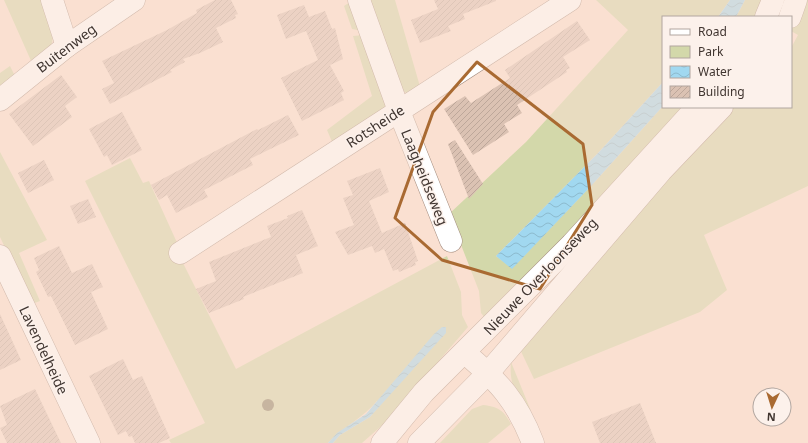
<svg xmlns="http://www.w3.org/2000/svg" width="808" height="443" viewBox="0 0 808 443" font-family="'Noto Sans',sans-serif">
  <defs>
    <pattern id="water-waves" width="16" height="10" patternUnits="userSpaceOnUse"><rect width="16" height="10" fill="#a1d8f0"/><path d="M0 5q4-4 8 0t8 0" fill="none" stroke="#8cbace"/></pattern>
    <pattern id="building-hatch" width="6" height="6" patternUnits="userSpaceOnUse"><rect width="6" height="6" fill="#dbc2b3"/><path d="M-1 1l2-2M0 6l6-6M5 7l2-2" fill="none" stroke="#bda79a"/></pattern>
  </defs>
  <rect width="100%" height="100%" fill="#fae0d1"/>
  <g fill="#d3d8aa">
    <path d="M4,0H42L53,36C52,52 43,55 32,63Z"/>
    <polygon points="353,0 363,31 352,29 344,6"/>
    <polygon points="367,0 395,0 421,90 408,94 403,91"/>
    <polygon points="596,0 730,0 718,17 663,17 663,82 599,152 496,256 512,268 592,185 663,106 686,107 486,319 481,313 479,291 449,214 526,142 628,30"/>
    <polygon points="745,0 768,0 760,17 736,17"/>
    <polygon points="802,0 808,0 808,186 704,235 727,290 700,312 534,379 518,345 730,107 791,107 791,48 798,35 791,31 791,27"/>
    <polygon points="364,35 387,105 381,115 333,144 327,130 372,96 353,36"/>
    <polygon points="10,66 15,76 0,90 0,73"/>
    <polygon points="0,152 47,240 19,253 40,301 32,304 0,237"/>
    <path d="M130,158L143,183L149,181L179,247L176,249L236,369L447,256L461,292L462,315L468,327L387,421L362,443H333L340,435L370,417L381,404L377,401C363,418 343,427 328,443H171L169,440L205,423L85,181Z"/>
    <path d="M511,362L531,411C516,393 509,386 511,362Z"/>
    <path d="M483,405C499,407 503,410 511,424L488,443H440L472,409Z"/>
  </g>
  <g fill="url(#water-waves)">
    <polygon points="730,0 745,0 736,17 718,17"/>
    <polygon points="663,82 663,106 592,185 512,269 496,256 599,152"/>
    <polygon points="442,327 446,327 446,333 370,417 340,435 333,443 328,443 337,433 366,414 434,334"/>
  </g>
  <g fill="url(#building-hatch)">
    <polygon points="215,0 231,0 238,14 235,15 236,18 216,28 223,42 200,53 183,59 185,62 170,70 172,72 110,104 102,89 114,83 102,61 167,30 197,13 196,10"/>
    <polygon points="434,0 496,0 496,1 463,14 465,19 448,26 451,31 420,43 411,20 438,9"/>
    <polygon points="304,5 309,17 325,11 332,29 335,28 343,59 330,65 344,91 341,93 344,100 302,121 281,78 318,60 306,31 286,39 277,15"/>
    <polygon points="577,21 590,40 563,57 570,68 566,70 567,72 517,105 522,113 504,124 509,132 473,155 444,109 465,96 471,103 510,78 505,70"/>
    <polygon points="61,75 77,97 65,106 72,117 33,146 9,114"/>
    <polygon points="122,112 142,150 112,165 107,155 104,157 89,129"/>
    <polygon points="288,115 299,135 250,159 253,165 204,190 208,197 176,213 167,195 159,200 151,185 257,129 258,130"/>
    <polygon points="455,140 483,184 469,199 448,144"/>
    <polygon points="44,160 54,180 28,193 18,173"/>
    <polygon points="380,168 389,192 369,201 382,233 405,223 418,261 415,262 416,265 399,272 398,269 393,271 384,249 375,253 372,246 348,255 335,232 354,225 343,198 353,195 347,181"/>
    <polygon points="88,199 96,217 78,224 70,206"/>
    <polygon points="302,210 318,246 296,255 303,273 243,297 244,299 209,313 196,289 216,281 209,262 271,237 267,226 288,218 287,216"/>
    <polygon points="59,246 72,273 92,264 103,287 91,292 108,329 75,345 51,296 48,297 36,272 39,270 34,258"/>
    <polygon points="0,314 21,360 0,370"/>
    <polygon points="123,359 133,380 142,376 170,438 159,443 135,443 132,436 129,437 126,431 118,435 89,376"/>
    <polygon points="35,389 61,443 7,443 0,428 7,425 0,406"/>
    <polygon points="640,403 656,443 600,443 592,422"/>
  </g>
  <g fill="none" stroke-linecap="round" stroke-linejoin="round">
    <defs>
      <g id="minor">
        <polyline points="52,0 67,46"/>
        <polyline points="359,0 399,111 451,241"/>
        <polyline points="0,100 67,46 134,0"/>
        <polyline points="180,253 570,0"/>
        <polyline points="0,256 89,443"/>
        <path d="M465,353C499,382 517,401 533,443"/>
      </g>
      <g id="tertiary">
        <polyline points="766,17 773,0"/>
        <polyline points="790,17 796,0"/>
        <polyline points="382,443 424,392 572,244 697,107"/>
        <polyline points="419,443 488,373 661,171 722,107"/>
      </g>
    </defs>
    <use href="#minor" stroke="#a58e80" stroke-width="23"/>
    <use href="#tertiary" stroke="#a58e80" stroke-width="23"/>
    <use href="#minor" stroke="#fff" stroke-width="22"/>
    <use href="#tertiary" stroke="#fff" stroke-width="22"/>
  </g>
  <circle fill="#8b8165" cx="268" cy="405" r="6"/>
  <path d="M0 0H808V443H0ZM477,62L583,144L592,205L540,289L442,260L395,218L433,112Z" fill="#fae0d1" fill-opacity=".55" fill-rule="evenodd"/>
  <path fill="none" stroke="#a96a32" stroke-width="3" stroke-linejoin="round" d="M477,62L583,144L592,205L540,289L442,260L395,218L433,112Z"/>
  <g text-anchor="middle" dominant-baseline="central" stroke-width="3" stroke-linejoin="round" paint-order="stroke">
    <g font-size="14" fill="#403530" stroke="#fcf1eb">
      <text transform="translate(66 48) rotate(-37)">Buitenweg</text>
      <text transform="translate(375 126) rotate(-33)">Rotsheide</text>
      <text transform="translate(425 177) rotate(68)">Laagheidseweg</text>
      <text transform="translate(540 276) rotate(-46)">Nieuwe Overloonseweg</text>
      <text transform="translate(44 350) rotate(65)">Lavendelheide</text>
    </g>
  </g>
  <rect x="662" y="16" width="130" height="92" fill="#fcf1eb" stroke="#b1a6a0"/>
  <rect x="670" y="29" width="20" height="6" fill="#ffffff" stroke="#b1a6a0"/>
  <text x="698" y="36" font-size="12" fill="#403530">Road</text>
  <rect x="670" y="46" width="20" height="12" fill="#d3d8aa" stroke="#b1a6a0"/>
  <text x="698" y="56" font-size="12" fill="#403530">Park</text>
  <rect x="670" y="66" width="20" height="12" fill="url(#water-waves)" stroke="#b1a6a0"/>
  <text x="698" y="76" font-size="12" fill="#403530">Water</text>
  <rect x="670" y="86" width="20" height="12" fill="url(#building-hatch)" stroke="#b1a6a0"/>
  <text x="698" y="96" font-size="12" fill="#403530">Building</text>
  <g transform="translate(772 407) rotate(184)"><circle r="19" fill="#fcf1eb" stroke="#b1a6a0"/>
  <path d="M0-3L7 15L0 10L-7 15Z" fill="#a96a32"/>
  <text y="-6" font-size="11" font-weight="bold" text-anchor="middle" fill="#403530">N</text>
  </g>
</svg>
